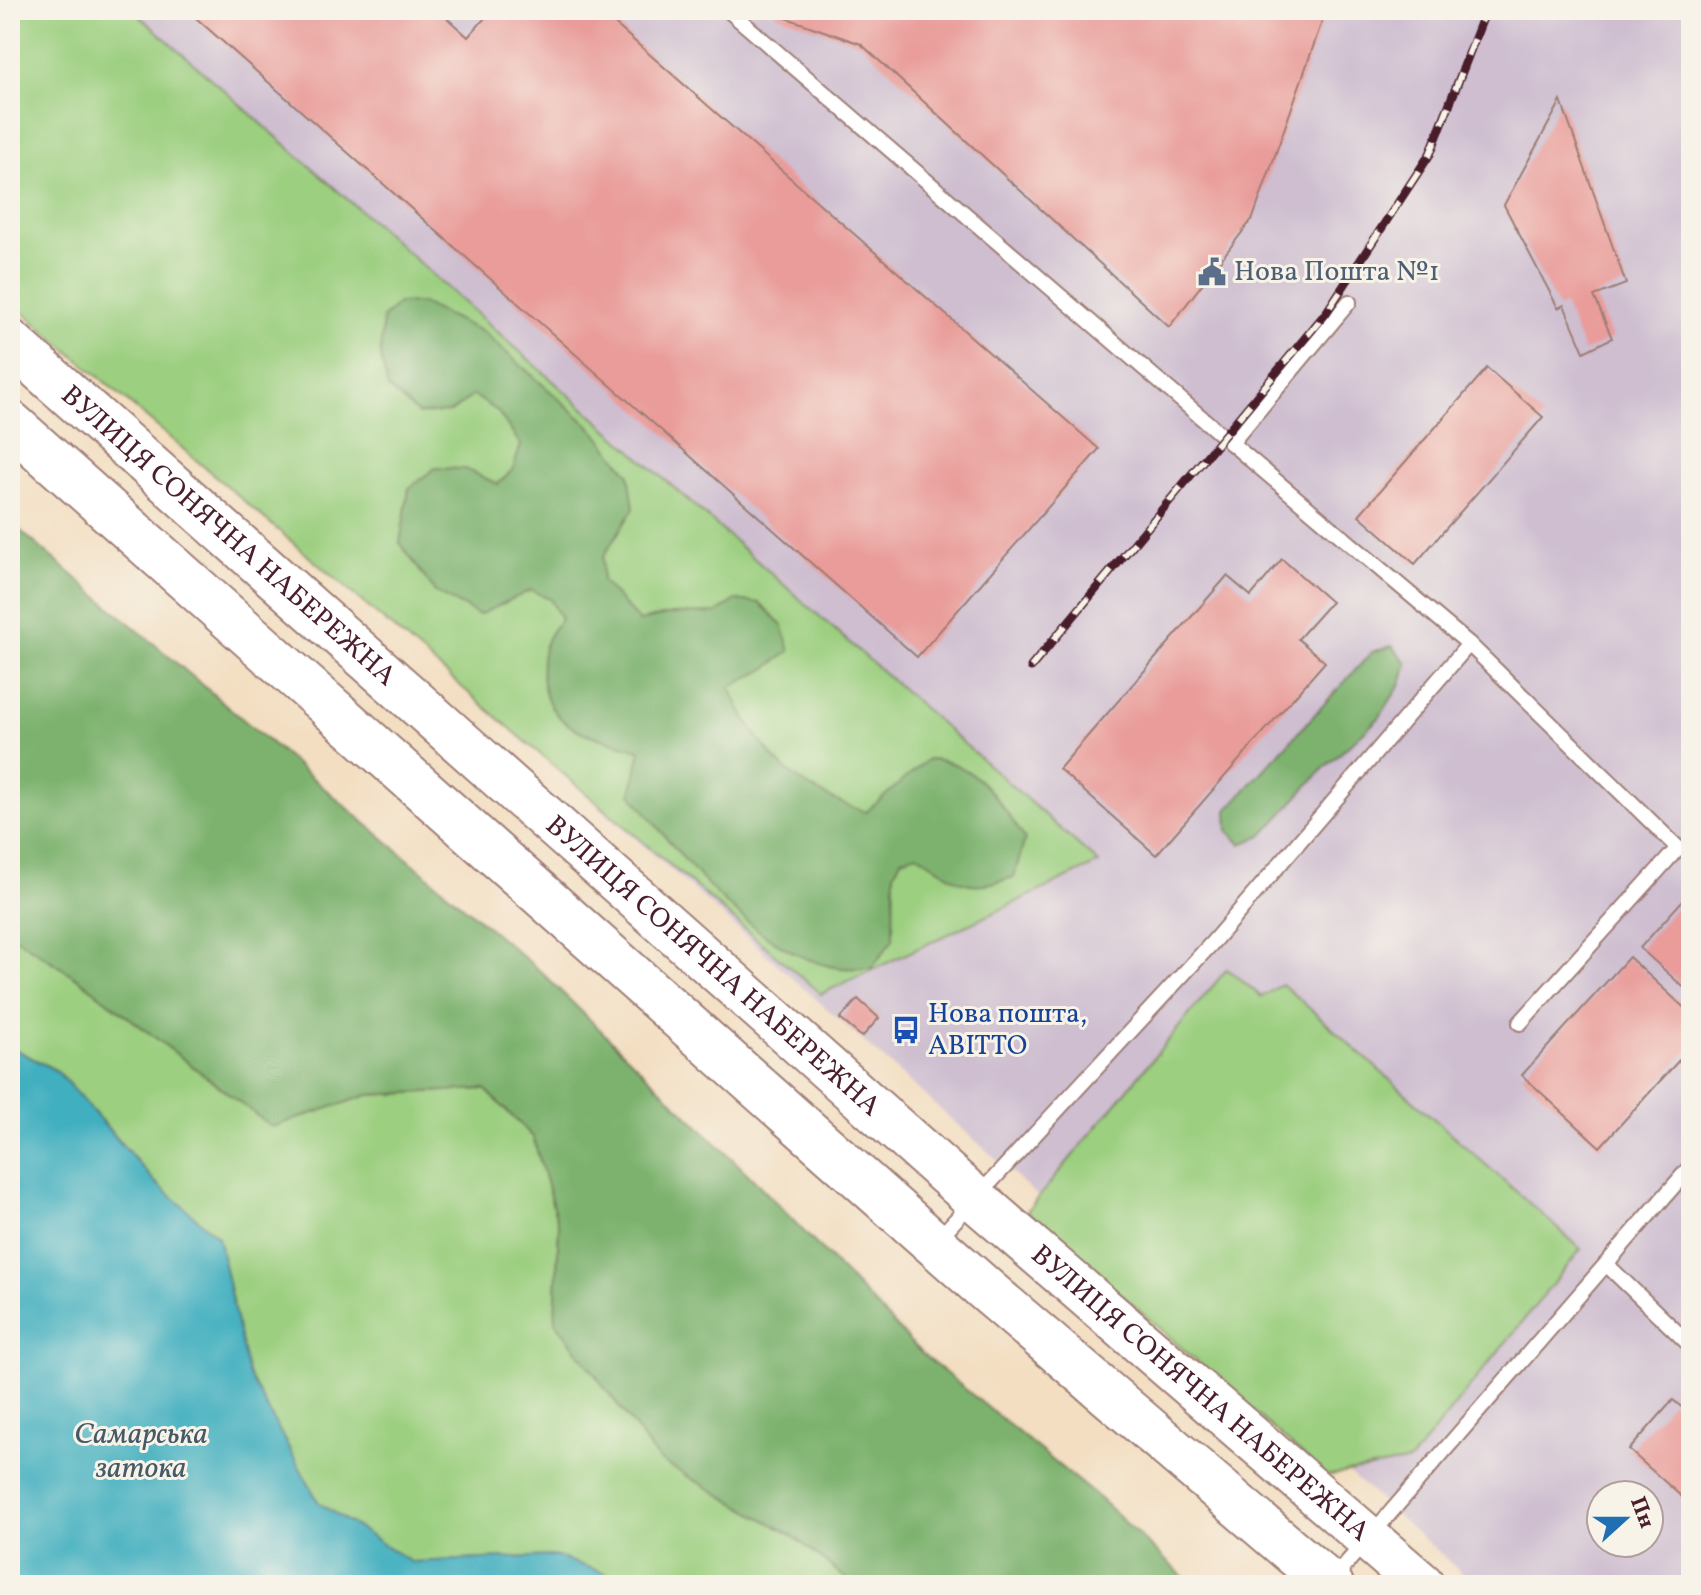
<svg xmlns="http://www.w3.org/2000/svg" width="1701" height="1595" viewBox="0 0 1701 1595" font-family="Vollkorn,serif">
  <rect width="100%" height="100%" fill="#f7f3e8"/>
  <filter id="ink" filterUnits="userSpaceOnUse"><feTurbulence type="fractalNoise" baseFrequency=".0125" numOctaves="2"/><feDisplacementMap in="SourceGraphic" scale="16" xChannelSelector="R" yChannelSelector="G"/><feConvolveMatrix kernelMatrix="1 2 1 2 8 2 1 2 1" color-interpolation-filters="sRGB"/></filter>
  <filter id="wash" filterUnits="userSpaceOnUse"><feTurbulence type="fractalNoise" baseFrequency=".006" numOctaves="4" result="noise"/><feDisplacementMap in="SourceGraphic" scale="32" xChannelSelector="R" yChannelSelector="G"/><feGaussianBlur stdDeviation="1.8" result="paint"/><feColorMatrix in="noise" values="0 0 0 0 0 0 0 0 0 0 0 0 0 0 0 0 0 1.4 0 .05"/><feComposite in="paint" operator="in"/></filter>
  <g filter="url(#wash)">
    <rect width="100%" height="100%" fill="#f3dec1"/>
    <path fill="#cebed0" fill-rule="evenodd" d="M10,10H1691V1585H1475L391,621ZM1601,1495H1649V1543H1601Z"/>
    <g fill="#9ccf80" stroke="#737756" stroke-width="2">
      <polygon points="10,10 133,10 1099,863 821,994 10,301"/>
      <polygon points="10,934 80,980 272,1127 368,1095 485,1089 533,1136 559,1227 555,1321 659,1460 792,1535 854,1585 620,1585 607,1574 555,1556 411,1562 319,1503 248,1374 218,1237 155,1182 58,1071 10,1047"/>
      <polygon points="1227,969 1262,997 1282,984 1581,1249 1410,1461 1326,1476 1027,1211"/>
    </g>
    <g fill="#7db26e" stroke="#64684c" stroke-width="2">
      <path d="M398,303H421L483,332L593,429L629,474L634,508L603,557L602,581L639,621L672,614L716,613L736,600L760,603L782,625L790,651L764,670L730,687C760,755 795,789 866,812L928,759C975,759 1001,804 1025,839L1014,877C963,894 960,881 917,854L901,859L894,873L893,939L872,968C858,968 842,970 829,966C747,945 682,857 631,794L641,751C596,735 546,734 542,675C540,651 546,637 561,619L550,599L531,590L479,615L435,592L400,543L409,488L435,468L465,469L498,484L513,469L521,445L497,411L473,395L451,412L418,414L388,388L380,354L383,318Z"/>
      <polygon points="10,522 540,971 757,1183 921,1353 1101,1500 1192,1585 854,1585 792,1535 659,1460 555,1321 559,1227 533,1137 485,1089 368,1095 272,1127 80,980 10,934"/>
      <polygon points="1392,646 1407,663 1401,683 1379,718 1323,769 1262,836 1241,844 1228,831 1227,810 1372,652"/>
    </g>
    <polygon fill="#41afbf" stroke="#466775" stroke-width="2" points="10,1047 57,1071 155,1182 218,1237 248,1374 319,1503 411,1562 555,1556 607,1574 620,1585 10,1585"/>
    <g id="blocks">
      <g fill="#e99c9a">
        <polygon points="187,10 438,10 468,37 492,10 599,10 1099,449 917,657"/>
        <polygon points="777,10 1326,10 1253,218 1169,327 861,44 775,14"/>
        <polygon points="1561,101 1626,284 1594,296 1612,338 1584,352 1564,305 1558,308 1504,205"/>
        <polygon points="1487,368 1543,417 1415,564 1359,515"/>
        <polygon points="1282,559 1331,602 1298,639 1325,662 1156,855 1059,769 1227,576 1251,596"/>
        <polygon points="1691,891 1691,994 1640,948"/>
        <polygon points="1629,957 1691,1014 1691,1047 1600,1147 1522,1075"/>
        <polygon points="858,999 879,1018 862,1037 840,1019"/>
        <polygon points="1673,1400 1691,1415 1691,1505 1629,1450"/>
      </g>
    </g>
  </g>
  <g filter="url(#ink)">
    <use href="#blocks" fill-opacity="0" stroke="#9e7e76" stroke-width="2"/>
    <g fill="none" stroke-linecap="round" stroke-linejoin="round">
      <defs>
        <g id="lane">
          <polyline points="728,10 1231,443"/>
          <polyline points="1349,302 1231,443 1469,644"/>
          <polyline points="937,1240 1212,943 1469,644 1678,848 1520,1023"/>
          <polyline points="1606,1264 1691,1346"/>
          <polyline points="1332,1580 1691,1166"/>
        </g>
        <g id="primary">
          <path id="s1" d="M10,342L974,1198L1422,1585"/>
          <polyline points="10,423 985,1289 1331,1585"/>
        </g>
      </defs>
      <use href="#lane" stroke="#9e7e76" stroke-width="18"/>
      <use href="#primary" stroke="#9e7e76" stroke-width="48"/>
      <use href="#lane" stroke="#fff" stroke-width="14"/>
      <use href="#primary" stroke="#fff" stroke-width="44"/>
      <defs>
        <polyline id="rail" points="1031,667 1326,313 1430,154 1486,10"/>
      </defs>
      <use href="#rail" stroke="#4a1f2b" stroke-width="9"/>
      <use href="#rail" stroke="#f7f3e8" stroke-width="6" stroke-dasharray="18" stroke-linecap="butt"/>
    </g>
  </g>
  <defs>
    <symbol id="civic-bare" viewBox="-9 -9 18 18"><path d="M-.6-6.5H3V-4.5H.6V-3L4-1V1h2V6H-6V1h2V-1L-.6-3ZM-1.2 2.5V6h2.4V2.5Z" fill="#5c6f8a" stroke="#f7f3e8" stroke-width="2.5" paint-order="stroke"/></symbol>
    <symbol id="bus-bare" viewBox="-9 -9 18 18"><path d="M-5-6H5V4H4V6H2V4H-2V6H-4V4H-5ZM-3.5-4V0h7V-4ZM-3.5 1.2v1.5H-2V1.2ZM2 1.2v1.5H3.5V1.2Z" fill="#1a4fb4" stroke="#f7f3e8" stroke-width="2.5" paint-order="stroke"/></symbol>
  </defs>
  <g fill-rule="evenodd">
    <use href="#civic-bare" x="1192" y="252" width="40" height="40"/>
    <use href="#bus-bare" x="886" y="1010" width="40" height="40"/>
  </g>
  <g text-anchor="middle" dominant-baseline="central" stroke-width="6" stroke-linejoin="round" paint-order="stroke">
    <g font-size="28" fill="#4e5e75" stroke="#f7f3e8" text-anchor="start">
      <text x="1234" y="272">Нова Пошта №1</text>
    </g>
    <g font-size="28" fill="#4a1f2b" stroke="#f7f3e8">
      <text stroke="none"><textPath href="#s1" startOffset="292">ВУЛИЦЯ СОНЯЧНА НАБЕРЕЖНА</textPath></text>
      <text stroke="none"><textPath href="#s1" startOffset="940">ВУЛИЦЯ СОНЯЧНА НАБЕРЕЖНА</textPath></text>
      <text stroke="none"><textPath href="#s1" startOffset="1588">ВУЛИЦЯ СОНЯЧНА НАБЕРЕЖНА</textPath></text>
    </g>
    <g font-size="28" fill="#164399" stroke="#f7f3e8" text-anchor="start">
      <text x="928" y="1014">Нова пошта,<tspan x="928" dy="32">АВІТТО</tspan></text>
    </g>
    <g font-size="30" font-style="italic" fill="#465966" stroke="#f7f3e8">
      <text x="141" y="1435">Самарська<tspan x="141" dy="34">затока</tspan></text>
    </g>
  </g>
  <rect width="1701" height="1595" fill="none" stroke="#f7f3e8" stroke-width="40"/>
  <g transform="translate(1625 1519) rotate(69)"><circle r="38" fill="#f7f3e8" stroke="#b29e9c" stroke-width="2"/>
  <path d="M0-6L14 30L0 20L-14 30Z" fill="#1f6fb2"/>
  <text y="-12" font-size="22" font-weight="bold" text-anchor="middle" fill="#4a1f2b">Пн</text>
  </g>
</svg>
